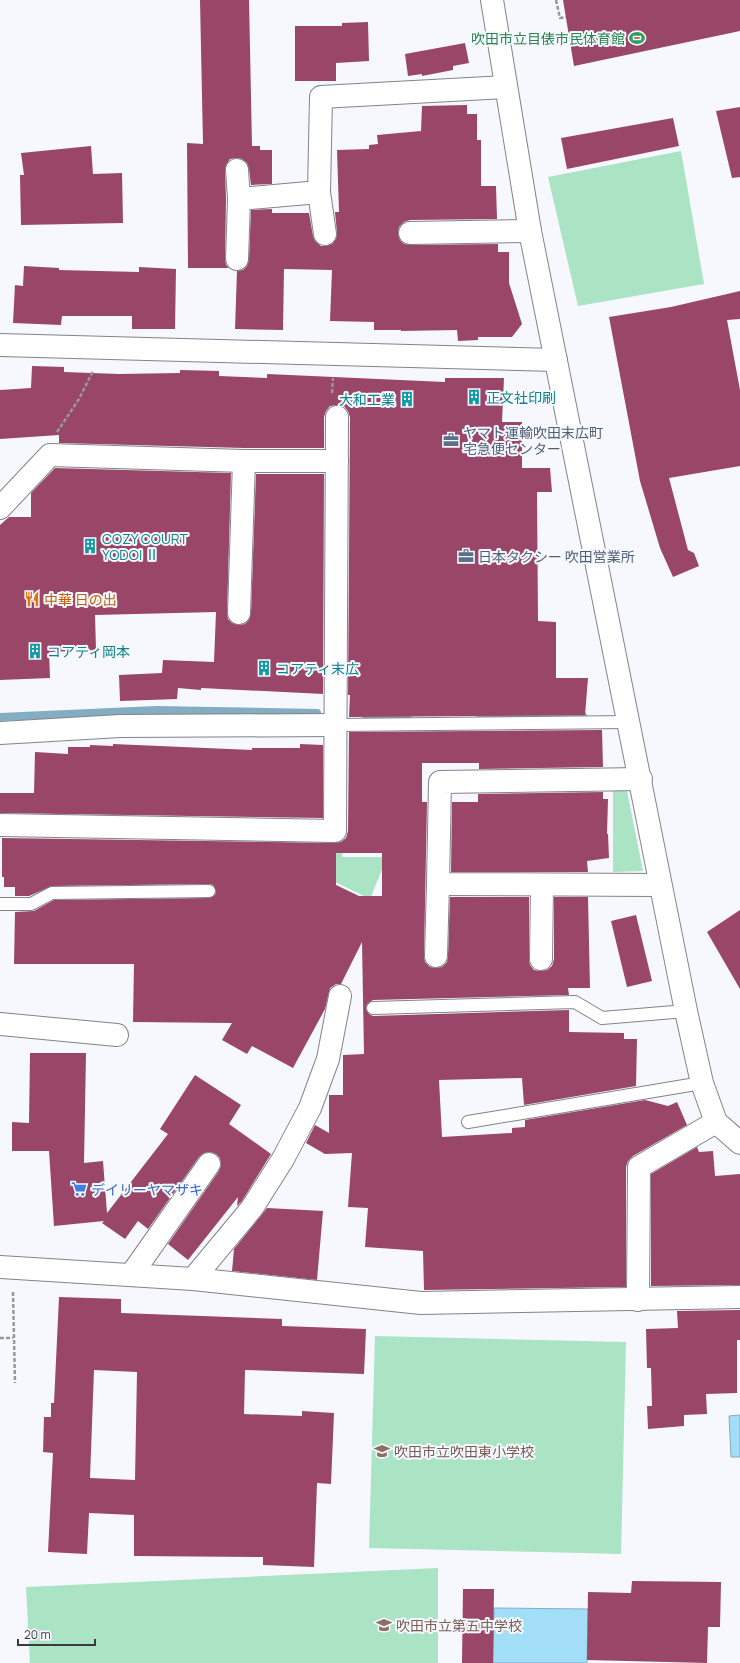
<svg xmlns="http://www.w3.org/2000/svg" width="740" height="1663" viewBox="0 0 740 1663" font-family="Manrope,'Noto Sans JP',sans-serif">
  <rect width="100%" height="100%" fill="#f7f8fe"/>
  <g fill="#abe3c5">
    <polygon points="681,151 704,284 578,306 548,177"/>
    <polygon points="613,791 627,791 643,871 613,872"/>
    <polygon points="333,845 344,845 342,857 387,857 370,899 333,881"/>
    <polygon points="375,1336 626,1342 621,1554 369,1548"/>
    <polygon points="438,1568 438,1663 30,1663 26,1587"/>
  </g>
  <g fill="#a2def8" stroke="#83adc0">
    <polygon points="740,1415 740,1457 731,1457 729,1416"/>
    <polygon points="494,1608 588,1609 587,1663 493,1663"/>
  </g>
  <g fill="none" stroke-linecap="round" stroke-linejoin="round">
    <g stroke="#83adc0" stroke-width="8">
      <polyline points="366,716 408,719"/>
      <polyline points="0,717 156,710 317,713"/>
      <polyline points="480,718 583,716"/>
    </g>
  </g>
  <g fill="#994668" fill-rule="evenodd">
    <polygon points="200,0 249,0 252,146 260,146 260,150 272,150 272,184 251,185 249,169 247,163 242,159 237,158 230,159 226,165 225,171 226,199 225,259 226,265 229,268 188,268 187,143 203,144"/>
    <polygon points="563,0 740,0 740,31 574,66"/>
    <polygon points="368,22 369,61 336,63 336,81 295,81 295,26 342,26 342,23"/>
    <polygon points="465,43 469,63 453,66 453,70 422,76 422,74 408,76 405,54"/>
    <polygon points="467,105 467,114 477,114 477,140 481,140 481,186 496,186 497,219 410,220 404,222 399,227 398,234 400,240 404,244 410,245 498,244 498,252 509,252 509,283 522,324 512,337 478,337 478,340 458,341 457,330 401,331 401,330 374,330 374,322 330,321 332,270 284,269 283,330 235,329 237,271 243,270 247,266 249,260 251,210 272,209 272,213 309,213 313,236 315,241 321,246 326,246 332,244 336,239 337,233 335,212 339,212 337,150 369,149 369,145 378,144 377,135 421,131 422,106"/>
    <polygon points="740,107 740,177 732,178 716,111"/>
    <polygon points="673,118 679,146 567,169 561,138"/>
    <polygon points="91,146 93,174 122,173 123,223 21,225 20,175 24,175 21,153"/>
    <polygon points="24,266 59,268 59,270 139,272 139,267 176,269 175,329 132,329 132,316 62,316 61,325 13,323 15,285 23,286"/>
    <polygon points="740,291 740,319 727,320 740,390 740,466 669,478 688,550 694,553 699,566 673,577 660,548 640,481 609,317 671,307"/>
    <polygon points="32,366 64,367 64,372 119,374 180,373 180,370 219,371 219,376 267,378 267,374 445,382 445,378 504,378 502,422 522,422 522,468 550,468 552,492 537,492 538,621 556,622 556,678 588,678 585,715 349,717 350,695 348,695 350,417 348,411 344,406 337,405 330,406 326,411 324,417 324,448 244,448 59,443 59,435 0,439 0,390 31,388"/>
    <polygon points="55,468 231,473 227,613 228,619 232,623 239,625 245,624 249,620 251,613 256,474 324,474 323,694 201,688 201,690 178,688 177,699 120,701 119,675 162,673 163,660 214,662 216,612 95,615 96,650 49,652 50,678 0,680 0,525 9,517 31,517 31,493"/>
    <path d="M602,730L603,767L479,769V763H422V802H427L424,956L425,962L430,967L436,968L442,967L447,962L448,956L450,897H529V959L530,965L534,970L540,971L547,970L552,966L554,959V897H588L590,988H568L569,995L373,1000L367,1004L366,1009L369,1014L373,1016L569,1010V1032L624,1033V1039H637L636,1086L524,1105L522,1078L439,1080L442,1137L512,1133V1128L525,1127V1120L645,1100L668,1106L677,1102L687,1125L633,1156L628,1161L626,1167V1287L424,1290L423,1251L365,1247L368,1208L348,1207L352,1153L325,1154L306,1143L315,1125L329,1133V1095H343V1055L364,1054L362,942L341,984H336L330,988L325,1009L293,1068L252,1046L247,1054L222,1040L232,1023L133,1022L134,964H14L15,912L34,911L54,900L209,898L215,895L216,891L213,885L209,884L52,886L29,896H15V887H4V877H2V838L335,843L341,842L346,838L348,831L349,732ZM336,853H382V896H359L336,885Z"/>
    <polygon points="113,744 252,750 252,748 300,748 300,744 323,745 323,818 0,813 0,793 34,793 35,752 68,754 68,747 90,747 90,745 113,746"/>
    <polygon points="603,792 603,799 608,799 607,834 608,834 609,858 587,861 588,872 451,872 452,802 478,802 478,794"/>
    <polygon points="740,910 740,989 707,932"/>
    <polygon points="636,915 652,981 627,987 611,921"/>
    <polygon points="30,1053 86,1053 84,1163 103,1161 107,1213 168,1134 160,1129 195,1075 241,1105 229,1124 271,1154 242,1201 237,1206 238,1197 188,1260 168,1244 219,1171 221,1165 220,1158 216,1154 210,1152 204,1153 199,1157 148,1229 138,1221 125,1239 102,1223 104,1221 54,1226 49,1151 12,1151 12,1122 29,1123"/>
    <polygon points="697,1147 699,1152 713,1151 715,1176 740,1174 740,1285 651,1286 651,1174"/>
    <polygon points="267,1208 323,1211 317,1280 232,1271 234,1249"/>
    <path d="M59,1297L121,1299V1313L282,1319V1326L366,1329L364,1374L245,1370L244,1414L302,1416V1411L334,1413L331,1484L317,1483L314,1567L263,1565V1557L134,1556V1515L89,1513L87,1554L48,1552L53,1453L43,1452L44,1417H51V1403H54ZM94,1370L137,1372L135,1480L90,1478Z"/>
    <polygon points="740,1310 740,1340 737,1340 737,1393 706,1394 707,1414 684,1415 684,1426 648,1429 647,1406 652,1406 651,1368 647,1368 646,1329 678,1328 677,1311"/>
    <polygon points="632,1581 721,1582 720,1627 708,1627 707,1663 587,1660 588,1592 631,1593"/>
    <polygon points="463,1589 494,1589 493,1663 462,1663"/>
  </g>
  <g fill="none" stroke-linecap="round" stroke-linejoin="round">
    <defs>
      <g id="service">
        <polyline points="336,725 629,722"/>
        <polyline points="0,904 31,904 52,893 209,891"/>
        <polyline points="373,1008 575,1002 602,1018 686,1011"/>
        <polyline points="468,1122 702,1083"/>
      </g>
      <g id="minor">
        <polyline points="237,170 239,199"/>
        <polyline points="319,192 325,234"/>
        <polyline points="410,233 530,231"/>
        <polyline points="237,259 239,199 319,192 321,97 506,87"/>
        <polyline points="0,508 50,455 244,461 337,461"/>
        <polyline points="239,613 244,461"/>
        <polyline points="0,733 120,726 336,725"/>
        <polyline points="641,779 440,782 438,884 659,885"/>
        <polyline points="0,825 335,831 337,417"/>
        <polyline points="436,956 438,884"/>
        <polyline points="541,959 542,885"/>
        <polyline points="0,1024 117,1035"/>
        <polyline points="0,1267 193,1279 421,1303 740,1297"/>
        <polyline points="131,1275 209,1164"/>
        <polyline points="193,1279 252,1208 283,1159 310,1108 328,1059 340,996"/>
        <polyline points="638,1300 639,1167 716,1122"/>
      </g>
      <g id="tertiary">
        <polyline points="492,0 530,231 686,1011 702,1083 716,1122 740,1143"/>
        <polyline points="0,345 556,360"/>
      </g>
    </defs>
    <use href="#service" stroke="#82838a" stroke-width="14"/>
    <use href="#minor" stroke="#82838a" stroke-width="24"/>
    <use href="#tertiary" stroke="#82838a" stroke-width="24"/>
    <g stroke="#97989c" stroke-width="2.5" stroke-dasharray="4 2" stroke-linecap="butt">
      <polyline points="556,0 560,18 566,17"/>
      <polyline points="332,393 333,378"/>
      <polyline points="57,432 79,399 93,371"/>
      <polyline points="13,1292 15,1383"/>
      <polyline points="0,1338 13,1338"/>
    </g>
    <use href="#service" stroke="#fff" stroke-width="12"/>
    <use href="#minor" stroke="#fff" stroke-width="22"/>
    <use href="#tertiary" stroke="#fff" stroke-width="22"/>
  </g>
  <defs>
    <symbol id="stadium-bare" viewBox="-9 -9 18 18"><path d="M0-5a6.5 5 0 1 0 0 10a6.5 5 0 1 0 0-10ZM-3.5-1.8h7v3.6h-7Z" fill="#2e9e5b" stroke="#f7f8fe" stroke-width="2.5" paint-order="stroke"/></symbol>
    <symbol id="building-bare" viewBox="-9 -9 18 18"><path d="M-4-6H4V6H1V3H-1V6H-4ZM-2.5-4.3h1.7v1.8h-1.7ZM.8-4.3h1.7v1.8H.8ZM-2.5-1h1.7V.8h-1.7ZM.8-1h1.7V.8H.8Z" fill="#0f9aa8" stroke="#f7f8fe" stroke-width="2.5" paint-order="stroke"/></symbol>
    <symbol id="office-bare" viewBox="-9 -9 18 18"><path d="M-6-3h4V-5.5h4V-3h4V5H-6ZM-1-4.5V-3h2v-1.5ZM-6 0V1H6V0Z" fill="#5c6f8a" stroke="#f7f8fe" stroke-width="2.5" paint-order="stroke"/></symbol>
    <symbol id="restaurant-bare" viewBox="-9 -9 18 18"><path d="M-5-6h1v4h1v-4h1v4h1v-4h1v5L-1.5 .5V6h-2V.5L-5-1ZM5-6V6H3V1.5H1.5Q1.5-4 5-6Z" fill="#e8710a" stroke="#f7f8fe" stroke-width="2.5" paint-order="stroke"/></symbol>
    <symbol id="supermarket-bare" viewBox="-9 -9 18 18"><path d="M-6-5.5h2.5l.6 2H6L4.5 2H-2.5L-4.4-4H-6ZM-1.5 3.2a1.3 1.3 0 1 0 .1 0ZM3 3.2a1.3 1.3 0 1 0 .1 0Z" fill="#3f7fe0" stroke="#f7f8fe" stroke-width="2.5" paint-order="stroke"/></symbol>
    <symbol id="school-bare" viewBox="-9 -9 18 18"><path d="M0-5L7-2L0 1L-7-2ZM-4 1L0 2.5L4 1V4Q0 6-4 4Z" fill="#8d6e63" stroke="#f7f8fe" stroke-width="2.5" paint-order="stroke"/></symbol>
  </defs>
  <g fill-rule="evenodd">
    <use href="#stadium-bare" x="626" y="27" width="22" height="22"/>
    <use href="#building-bare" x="463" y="386" width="22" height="22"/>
    <use href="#building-bare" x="396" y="388" width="22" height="22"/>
    <use href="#office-bare" x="440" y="429" width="22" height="22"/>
    <use href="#building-bare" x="79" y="535" width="22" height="22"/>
    <use href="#office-bare" x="455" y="545" width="22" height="22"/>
    <use href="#restaurant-bare" x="21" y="588" width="22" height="22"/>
    <use href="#building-bare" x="24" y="640" width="22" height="22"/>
    <use href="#building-bare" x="253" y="657" width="22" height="22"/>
    <use href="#supermarket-bare" x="68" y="1178" width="22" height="22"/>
    <use href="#school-bare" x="371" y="1440" width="22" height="22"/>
    <use href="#school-bare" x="373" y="1614" width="22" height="22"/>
  </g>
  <g text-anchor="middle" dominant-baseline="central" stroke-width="4" stroke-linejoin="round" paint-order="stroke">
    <g font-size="14" fill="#27864d" stroke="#f7f8fe" text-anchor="end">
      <text x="625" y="38">吹田市立目俵市民体育館</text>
    </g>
    <g font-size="14" fill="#0d838f" stroke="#f7f8fe" text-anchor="start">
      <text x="486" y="397">正文社印刷</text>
      <text x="395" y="399" text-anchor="end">大和工業</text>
      <text x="102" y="538">COZY COURT<tspan x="102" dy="16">YODOI Ⅱ</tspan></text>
      <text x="47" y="651">コアティ岡本</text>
      <text x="276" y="668">コアティ末広</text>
    </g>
    <g font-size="14" fill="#4e5e75" stroke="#f7f8fe" text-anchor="start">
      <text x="463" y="432">ヤマト運輸吹田末広町<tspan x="463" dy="16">宅急便センター</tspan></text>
      <text x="478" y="556">日本タクシー 吹田営業所</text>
    </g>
    <g font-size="14" fill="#c56008" stroke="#f7f8fe" text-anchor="start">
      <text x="44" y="599">中華 日の出</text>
    </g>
    <g font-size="14" fill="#366cbe" stroke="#f7f8fe" text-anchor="start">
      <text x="91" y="1189">デイリーヤマザキ</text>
    </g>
    <g font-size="14" fill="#785e54" stroke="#f7f8fe" text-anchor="start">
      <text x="394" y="1451">吹田市立吹田東小学校</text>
      <text x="396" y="1625">吹田市立第五中学校</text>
    </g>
  </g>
  <path d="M18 1639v6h77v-6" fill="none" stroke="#3a3b3e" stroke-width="2"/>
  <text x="24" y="1639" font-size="12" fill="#3a3b3e" stroke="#f7f8fe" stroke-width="3" paint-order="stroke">20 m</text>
</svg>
